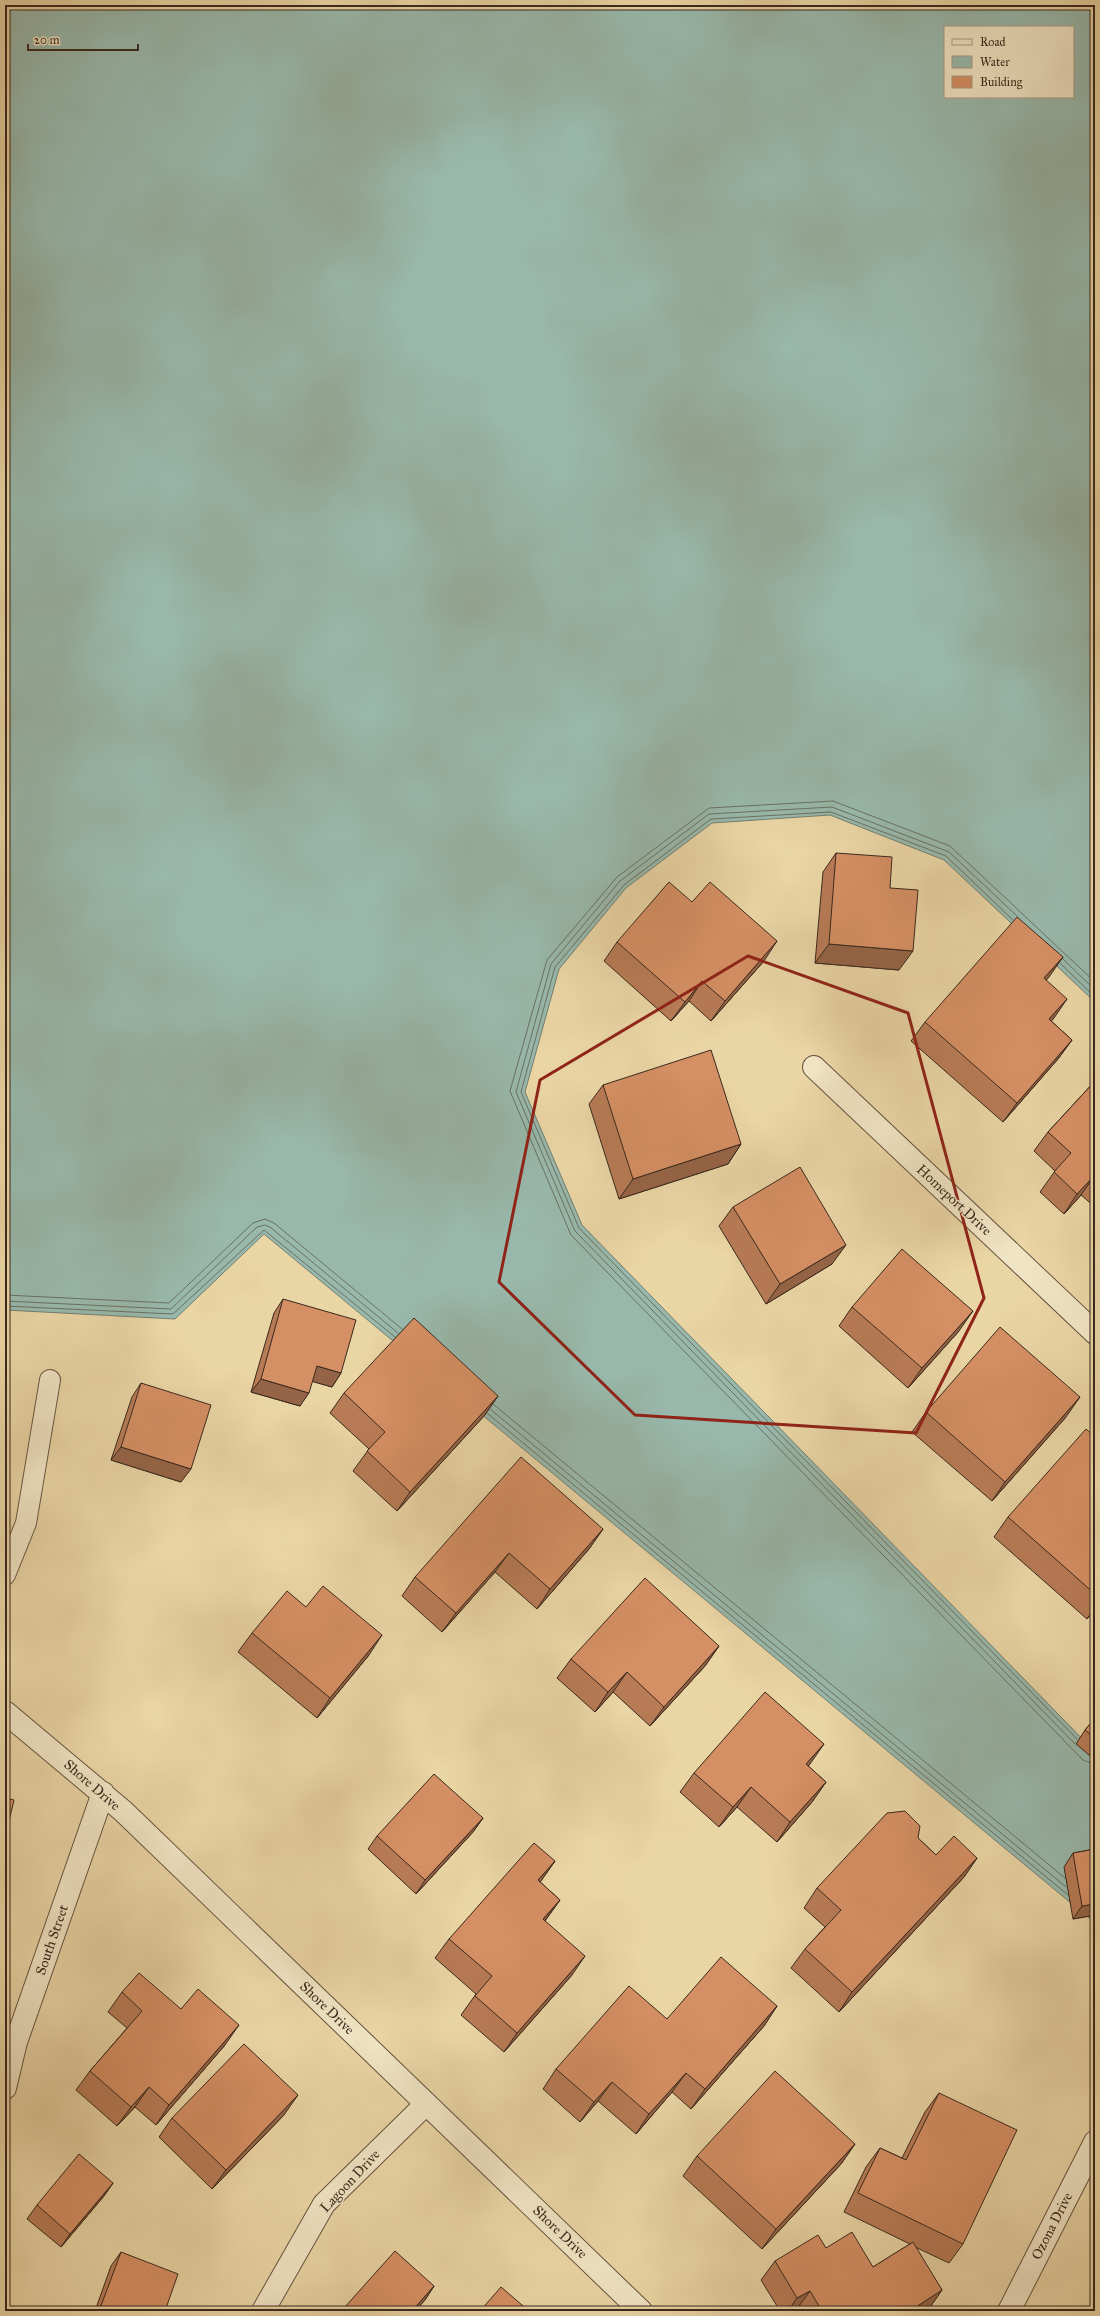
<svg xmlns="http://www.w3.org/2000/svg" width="1100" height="2316" viewBox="0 0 1100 2316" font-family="'IM FELL Great Primer',serif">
  <rect width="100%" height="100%" fill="#ead5a5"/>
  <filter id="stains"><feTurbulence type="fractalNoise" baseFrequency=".005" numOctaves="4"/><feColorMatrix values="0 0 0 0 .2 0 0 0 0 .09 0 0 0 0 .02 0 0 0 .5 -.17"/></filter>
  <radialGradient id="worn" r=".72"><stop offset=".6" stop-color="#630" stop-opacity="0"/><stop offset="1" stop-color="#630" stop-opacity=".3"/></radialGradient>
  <path fill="#98b8ab" stroke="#727f72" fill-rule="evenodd" d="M5,5H1095V1002L944,860L830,815L712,823L626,888L559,969L525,1092L582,1225L1095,1752V1923L264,1234L175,1319L5,1310ZM945,27H1073V97H945Z"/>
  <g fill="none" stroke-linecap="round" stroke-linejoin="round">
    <g stroke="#697064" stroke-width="1">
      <polyline points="1017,916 949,852 832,807 709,814 620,881 551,964 516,1092 575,1231 1075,1744"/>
      <polyline points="1013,920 946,856 831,812 711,819 624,885 555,967 521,1092 579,1228 1077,1739"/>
      <polyline points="1063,959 1095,990"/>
      <polyline points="1060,963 1095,997"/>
      <polyline points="1095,982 950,846 833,801 709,808 617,877 547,960 510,1091 571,1235 1083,1760 1095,1765"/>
      <polyline points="5,1295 169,1303 253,1223 265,1219 274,1223 402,1329"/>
      <polyline points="5,1301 171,1309 257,1227 265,1225 270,1227 398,1333"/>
      <polyline points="5,1306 173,1314 264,1230 395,1337"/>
      <polyline points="493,1404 1065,1878"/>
      <polyline points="490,1409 1066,1887"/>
      <polyline points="487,1413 1068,1895"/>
    </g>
    <defs>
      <polyline id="lane" points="5,1575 26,1523 50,1380"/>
      <g id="street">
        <polyline points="814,1067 1095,1333"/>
        <polyline points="5,1712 123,1811 641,2311"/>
        <polyline points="5,2088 16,2042 103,1793"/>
        <polyline points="263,2311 324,2204 426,2104"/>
        <polyline points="1009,2311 1095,2142"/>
      </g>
    </defs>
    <use href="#lane" stroke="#66543f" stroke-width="22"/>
    <use href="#street" stroke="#66543f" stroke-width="24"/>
    <use href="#lane" stroke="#f1e4c4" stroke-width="20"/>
    <use href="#street" stroke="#f1e4c4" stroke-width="22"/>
  </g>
  <g fill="#b77b56" stroke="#3a291d">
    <polygon points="836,853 890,888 899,970 815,963 823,872"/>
    <polygon points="692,902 764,961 711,1021 689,1001 671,1021 604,961 617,942"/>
    <polygon points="1063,957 1046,980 1054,1018 1051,1021 1072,1040 1058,1059 1003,1122 911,1041 925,1022"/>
    <polygon points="1095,1081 1095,1207 1081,1195 1064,1214 1040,1192 1055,1171 1034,1151 1048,1132"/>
    <polygon points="603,1085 741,1144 728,1164 619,1199 589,1104"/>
    <polygon points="733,1207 832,1264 766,1304 719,1226"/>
    <polygon points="283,1299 341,1373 332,1387 312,1381 300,1406 251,1392 274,1313"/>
    <polygon points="852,1307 959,1331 908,1388 839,1326"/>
    <polygon points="141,1383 181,1482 111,1460 132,1397"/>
    <polygon points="344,1393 498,1396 484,1416 397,1511 353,1471 369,1449 330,1413"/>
    <polygon points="926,1412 1066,1417 992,1501 912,1432"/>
    <polygon points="1095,1437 1095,1610 1087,1619 994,1537 1008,1517"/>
    <polygon points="603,1529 589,1549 537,1609 495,1572 442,1632 402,1596 415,1577"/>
    <polygon points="306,1607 369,1655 317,1718 238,1652 252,1633"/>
    <polygon points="719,1646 705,1666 650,1726 613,1692 595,1712 557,1678 571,1659"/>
    <polygon points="1095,1718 1095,1760 1076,1744 1085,1730"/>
    <polygon points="810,1764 808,1766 826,1782 812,1802 777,1842 737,1807 719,1827 680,1792 694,1773"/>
    <polygon points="483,1818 473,1832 416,1894 368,1849 377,1836"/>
    <polygon points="918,1838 936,1855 977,1858 964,1877 839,2012 791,1968 805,1949 825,1927 804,1908 817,1888"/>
    <polygon points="1095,1849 1095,1915 1073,1919 1064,1867 1073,1853"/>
    <polygon points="555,1861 540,1882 560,1900 545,1921 572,1975 504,2052 461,2015 476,1994 435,1958 449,1939"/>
    <polygon points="122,1992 181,2009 225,2045 156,2125 135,2107 117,2126 76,2090 90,2071 127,2028 108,2012"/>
    <polygon points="777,2006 764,2026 691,2109 672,2092 636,2134 598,2101 580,2122 543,2089 556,2069 667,2019"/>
    <polygon points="939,2093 963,2244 949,2263 915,2247 942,2290 928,2310 926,2311 797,2311 796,2310 795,2311 780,2311 761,2280 775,2261 826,2248 873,2267 910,2244 844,2212 866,2167 880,2148 902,2158 925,2112"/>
    <polygon points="284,2115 212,2189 159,2137 172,2118"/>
    <polygon points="855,2144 841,2164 762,2249 683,2176 697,2156"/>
    <polygon points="113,2183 104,2196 61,2247 27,2219 37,2205"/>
    <polygon points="121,2252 165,2311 95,2311 111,2266"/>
    <polygon points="434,2286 425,2300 415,2311 342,2311 344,2308"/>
    <polygon points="1095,2291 1095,2299 1092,2297"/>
  </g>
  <g fill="#956446" stroke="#3a291d">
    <polygon points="777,941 764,961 711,1021 725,1001"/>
    <polygon points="829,944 913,951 899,970 815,963"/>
    <polygon points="1063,957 1049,977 1031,998 1044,978"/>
    <polygon points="702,981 689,1001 671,1021 685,1002"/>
    <polygon points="1067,999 1054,1018 1036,1039 1049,1019"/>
    <polygon points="1072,1040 1058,1059 1003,1122 1017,1103"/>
    <polygon points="741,1144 728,1164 619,1199 633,1179"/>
    <polygon points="1095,1175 1081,1195 1064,1214 1077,1194"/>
    <polygon points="846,1245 832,1264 766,1304 780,1284"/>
    <polygon points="973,1311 959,1331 908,1388 922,1368"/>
    <polygon points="317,1366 341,1373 332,1387 307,1380"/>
    <polygon points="261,1379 309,1393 300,1406 251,1392"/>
    <polygon points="498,1396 484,1416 397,1511 410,1492"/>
    <polygon points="1080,1397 1066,1417 992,1501 1005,1482"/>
    <polygon points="121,1447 191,1469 181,1482 111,1460"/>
    <polygon points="603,1529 589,1549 537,1609 550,1589"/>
    <polygon points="509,1553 495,1572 442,1632 456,1613"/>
    <polygon points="1095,1608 1095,1610 1087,1619"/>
    <polygon points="382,1635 369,1655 317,1718 330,1698"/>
    <polygon points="719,1646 705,1666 650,1726 664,1707"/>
    <polygon points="627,1672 613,1692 595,1712 608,1692"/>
    <polygon points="824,1744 810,1764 793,1784 806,1764"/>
    <polygon points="826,1782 812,1802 777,1842 790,1822"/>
    <polygon points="751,1787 737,1807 719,1827 733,1807"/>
    <polygon points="483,1818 473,1832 416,1894 425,1880"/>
    <polygon points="977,1858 964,1877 839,2012 852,1992"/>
    <polygon points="555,1861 541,1881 524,1900 538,1880"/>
    <polygon points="560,1900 546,1919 529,1938 543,1919"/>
    <polygon points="1095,1904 1095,1915 1073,1919 1082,1906"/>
    <polygon points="585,1956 572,1975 504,2052 517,2033"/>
    <polygon points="777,2006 764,2026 691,2109 705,2089"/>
    <polygon points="239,2025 225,2045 156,2125 169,2105"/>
    <polygon points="686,2073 672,2092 636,2134 649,2114"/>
    <polygon points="612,2082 598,2101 580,2122 594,2102"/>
    <polygon points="149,2087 135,2107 117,2126 131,2107"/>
    <polygon points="298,2095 284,2115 212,2189 226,2170"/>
    <polygon points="855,2144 841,2164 762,2249 776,2229"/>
    <polygon points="113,2183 104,2196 61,2247 70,2234"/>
    <polygon points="434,2286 425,2300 415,2311 412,2311"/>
    <polygon points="942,2290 928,2310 926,2311 910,2311"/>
    <polygon points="810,2291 796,2310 795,2311 788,2311 797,2298"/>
  </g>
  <g fill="#d58f64" stroke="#3a291d">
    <polygon points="836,853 892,857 890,888 918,890 913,951 829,944"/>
    <polygon points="669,882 692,902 710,882 777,941 725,1001 702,981 685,1002 617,942"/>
    <polygon points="1017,917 1063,957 1044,978 1067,999 1049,1019 1072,1040 1017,1103 925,1022"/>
    <polygon points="711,1050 741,1144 633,1179 603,1085"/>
    <polygon points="1095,1081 1095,1175 1077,1194 1054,1172 1071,1153 1048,1132"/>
    <polygon points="800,1167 846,1245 780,1284 733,1207"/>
    <polygon points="902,1249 973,1311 922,1368 852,1307"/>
    <polygon points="283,1299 356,1320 341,1373 317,1366 309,1393 261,1379"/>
    <polygon points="414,1318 498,1396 410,1492 367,1451 385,1432 344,1393"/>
    <polygon points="1000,1327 1080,1397 1005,1482 926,1412"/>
    <polygon points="141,1383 211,1405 191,1469 121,1447"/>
    <polygon points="1086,1429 1095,1437 1095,1594 1008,1517"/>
    <polygon points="521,1457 603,1529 550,1589 509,1553 456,1613 415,1577"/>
    <polygon points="645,1578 719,1646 664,1707 627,1672 608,1692 571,1659"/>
    <polygon points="323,1586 382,1635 330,1698 252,1633 287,1591 306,1607"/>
    <polygon points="765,1692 824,1744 806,1764 826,1782 790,1822 751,1787 733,1807 694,1773"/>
    <polygon points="1095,1718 1095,1738 1085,1730"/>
    <polygon points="434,1774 483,1818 425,1880 377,1836"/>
    <polygon points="5,1798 14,1800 5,1838"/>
    <polygon points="905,1811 920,1826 918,1838 936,1855 954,1836 977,1858 852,1992 805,1949 841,1910 817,1888 887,1813"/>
    <polygon points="534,1843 555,1861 538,1880 560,1900 543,1919 585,1956 517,2033 475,1996 492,1976 449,1939"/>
    <polygon points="1095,1849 1095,1904 1082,1906 1073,1853"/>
    <polygon points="721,1957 777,2006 705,2089 686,2073 649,2114 612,2082 594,2102 556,2069 629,1986 667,2019"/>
    <polygon points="139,1973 181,2009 198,1989 239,2025 169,2105 149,2087 131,2107 90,2071 142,2011 122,1992"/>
    <polygon points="244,2044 298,2095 226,2170 172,2118"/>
    <polygon points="775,2071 855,2144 776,2229 697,2156"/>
    <polygon points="939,2093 1017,2130 963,2244 858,2193 880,2148 906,2160"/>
    <polygon points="79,2154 113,2183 70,2234 37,2205"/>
    <polygon points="852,2232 873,2267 913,2242 942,2290 910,2311 822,2311 810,2291 797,2298 775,2261 818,2235 826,2248"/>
    <polygon points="395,2251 434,2286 412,2311 348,2311 344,2308"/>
    <polygon points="121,2252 178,2274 165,2311 99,2311"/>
    <polygon points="501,2287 529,2311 480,2311"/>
  </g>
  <path fill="none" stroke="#8f2418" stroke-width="3" stroke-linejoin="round" d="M748,956L908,1013L984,1298L916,1433L635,1415L499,1282L540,1080Z"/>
  <g text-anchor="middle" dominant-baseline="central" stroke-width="3" stroke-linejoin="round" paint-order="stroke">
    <g font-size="14" fill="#3a291d" stroke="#f1e4c4">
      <text transform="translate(954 1200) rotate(43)">Homeport Drive</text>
      <text transform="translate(92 1785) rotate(41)">Shore Drive</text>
      <text transform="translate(52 1940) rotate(-71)">South Street</text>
      <text transform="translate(327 2008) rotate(44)">Shore Drive</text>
      <text transform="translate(350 2181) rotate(-47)">Lagoon Drive</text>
      <text transform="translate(1052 2226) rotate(-63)">Ozona Drive</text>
      <text transform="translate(560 2232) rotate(44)">Shore Drive</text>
    </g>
  </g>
  <rect width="1100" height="2316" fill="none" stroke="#ead5a5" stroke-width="20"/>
  <rect x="6" y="6" width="1088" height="2304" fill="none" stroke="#3a291d" stroke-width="2"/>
  <rect x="10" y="10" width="1080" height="2296" fill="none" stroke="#3a291d"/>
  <rect x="944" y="26" width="130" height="72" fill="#f1e4c4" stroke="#a89981"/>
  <rect x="952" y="39" width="20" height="6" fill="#f1e4c4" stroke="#a89981"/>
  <text x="980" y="46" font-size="12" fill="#3a291d">Road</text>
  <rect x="952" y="56" width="20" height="12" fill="#98b8ab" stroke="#a89981"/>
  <text x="980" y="66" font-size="12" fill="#3a291d">Water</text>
  <rect x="952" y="76" width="20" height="12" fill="#d58f64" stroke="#a89981"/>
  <text x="980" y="86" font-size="12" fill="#3a291d">Building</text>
  <path d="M28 44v6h110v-6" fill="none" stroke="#3a291d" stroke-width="2"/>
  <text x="34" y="44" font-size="12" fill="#3a291d" stroke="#f1e4c4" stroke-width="3" paint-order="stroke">20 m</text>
  <rect width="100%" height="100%" filter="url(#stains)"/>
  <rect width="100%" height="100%" fill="url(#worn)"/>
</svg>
